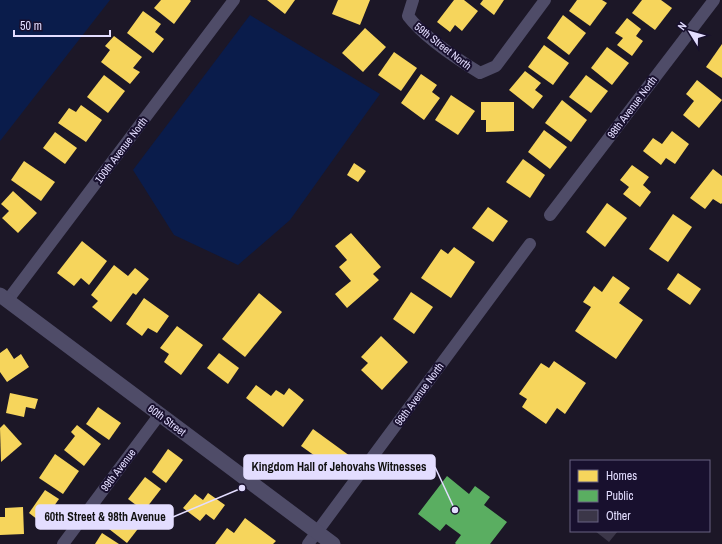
<svg xmlns="http://www.w3.org/2000/svg" width="722" height="544" viewBox="0 0 722 544" font-family="'Archivo Narrow',sans-serif">
  <rect width="100%" height="100%" fill="#1c1727"/>
  <g fill="#0a1c4b">
    <polygon points="0,0 110,0 0,141"/>
    <polygon points="250,15 380,94 290,220 238,265 174,235 133,170"/>
  </g>
  <g fill="#f6d55c">
    <polygon points="161,0 190,0 191,1 174,24 154,8"/>
    <polygon points="267,0 295,0 285,14"/>
    <polygon points="338,0 370,0 360,25 332,14"/>
    <polygon points="454,0 464,0 478,11 462,31 455,25 450,32 437,22"/>
    <polygon points="483,0 504,0 494,15 480,4"/>
    <polygon points="577,0 602,0 607,3 590,26 569,11"/>
    <polygon points="642,0 661,0 672,8 655,30 632,13"/>
    <polygon points="143,11 161,24 155,32 164,39 153,53 127,33"/>
    <polygon points="563,15 586,33 569,55 547,38"/>
    <polygon points="627,18 641,29 636,36 643,41 632,56 617,45 623,38 615,33"/>
    <polygon points="365,28 386,47 363,72 342,53"/>
    <polygon points="114,36 142,57 133,68 140,72 130,84 101,62 110,50 105,46"/>
    <polygon points="722,44 722,78 706,67"/>
    <polygon points="544,45 569,63 553,85 528,67"/>
    <polygon points="607,47 629,63 612,85 591,68"/>
    <polygon points="394,52 417,68 401,91 378,75"/>
    <polygon points="525,71 541,83 535,90 543,96 533,109 509,90"/>
    <polygon points="421,74 437,85 432,92 440,98 424,120 401,103"/>
    <polygon points="104,75 125,91 108,113 87,97"/>
    <polygon points="586,75 608,91 591,113 569,97"/>
    <polygon points="697,80 722,100 699,128 683,115 694,101 686,94"/>
    <polygon points="451,95 475,111 458,135 435,120"/>
    <polygon points="562,100 587,120 571,142 545,123"/>
    <polygon points="481,102 514,102 514,131 486,132 486,120 481,120"/>
    <polygon points="81,105 102,120 86,142 58,123 69,108 76,112"/>
    <polygon points="544,130 567,147 550,169 528,152"/>
    <polygon points="672,131 689,144 675,164 666,158 661,165 643,151 653,138 662,144"/>
    <polygon points="55,132 77,148 65,164 43,148"/>
    <polygon points="523,159 545,175 530,198 506,182"/>
    <polygon points="24,161 55,182 41,201 11,180"/>
    <polygon points="354,163 366,171 358,182 347,175"/>
    <polygon points="632,165 649,177 643,185 651,192 640,207 623,194 629,187 620,180"/>
    <polygon points="713,169 722,176 722,203 721,204 713,199 705,209 690,198"/>
    <polygon points="13,191 37,213 18,233 2,218 9,211 1,204"/>
    <polygon points="607,203 627,218 605,247 586,232"/>
    <polygon points="488,207 508,221 493,242 472,228"/>
    <polygon points="673,214 692,227 668,262 649,249"/>
    <polygon points="351,233 381,267 373,274 379,280 347,308 335,294 351,281 339,267 347,260 335,246"/>
    <polygon points="82,241 107,261 89,285 81,278 74,286 57,273"/>
    <polygon points="454,247 475,262 451,298 421,278 441,249 448,254"/>
    <polygon points="114,265 128,276 135,268 149,279 136,295 133,293 111,322 92,307 98,301 91,295"/>
    <polygon points="678,273 701,289 690,305 667,289"/>
    <polygon points="613,276 630,288 619,303 643,320 616,359 575,331 591,307 583,302 594,286 602,292"/>
    <polygon points="411,292 433,307 414,334 393,319"/>
    <polygon points="259,293 282,312 245,357 222,339"/>
    <polygon points="144,298 169,316 157,333 148,328 142,336 126,324"/>
    <polygon points="177,326 203,345 181,375 164,362 169,354 160,348"/>
    <polygon points="381,336 408,362 382,390 361,370 368,363 361,357"/>
    <polygon points="7,348 14,359 21,354 29,367 7,382 0,372 0,353"/>
    <polygon points="219,353 239,368 228,384 207,368"/>
    <polygon points="554,361 586,383 565,414 557,408 546,424 522,407 527,399 519,394 541,363 549,368"/>
    <polygon points="256,385 271,396 276,390 284,395 289,388 304,400 283,427 246,398"/>
    <polygon points="10,393 38,399 35,409 26,407 24,417 6,413"/>
    <polygon points="98,407 121,423 109,440 86,424"/>
    <polygon points="4,424 22,444 1,462 0,428"/>
    <polygon points="77,425 101,444 84,466 64,450 75,436 71,432"/>
    <polygon points="313,429 350,456 339,473 301,446"/>
    <polygon points="168,449 183,460 166,483 152,472"/>
    <polygon points="55,454 79,471 63,494 39,478"/>
    <polygon points="145,477 161,489 144,511 128,499"/>
    <polygon points="45,490 59,499 42,523 29,513"/>
    <polygon points="208,493 225,505 214,520 206,514 200,521 183,508 195,494 203,500"/>
    <polygon points="23,507 24,534 0,535 0,517 5,517 5,508"/>
    <polygon points="126,507 144,521 127,543 109,529"/>
    <polygon points="245,518 276,541 273,544 215,544 227,528 234,533"/>
    <polygon points="102,533 119,544 95,544"/>
  </g>
  <polygon fill="#5aae61" points="447,476 469,494 475,486 490,497 484,505 507,522 490,544 456,544 455,543 461,535 446,524 440,531 418,514"/>
  <polygon fill="#3b3648" points="595,531 618,531 609,542"/>
  <g fill="none" stroke-linecap="round" stroke-linejoin="round">
    <g stroke="#4f4c68" stroke-width="12">
      <path d="M413,0L408,16C424,37 457,59 480,73L496,66L545,0"/>
      <polyline points="550,215 714,0"/>
      <polyline points="7,301 234,0"/>
      <polyline points="63,544 160,414"/>
      <polyline points="308,544 530,244"/>
    </g>
    <polyline stroke="#4f4c68" stroke-width="15" points="0,295 333,544"/>
  </g>
  <g text-anchor="middle" dominant-baseline="central" stroke-width="4" stroke-linejoin="round" paint-order="stroke">
    <g font-size="11" fill="#e3ddff" stroke="#18102e">
      <text transform="translate(443 46) rotate(38)">59th Street North</text>
      <text transform="translate(632 107) rotate(-53)">98th Avenue North</text>
      <text transform="translate(121 150) rotate(-53)">100th Avenue North</text>
      <text transform="translate(419 394) rotate(-54)">98th Avenue North</text>
      <text transform="translate(167 420) rotate(37)">60th Street</text>
      <text transform="translate(118 470) rotate(-53)">99th Avenue</text>
    </g>
  </g>
  <path fill="none" stroke="#e3ddff" stroke-width="1.5" d="M455 510L435 467M242 488L173 517"/>
  <g fill="#e3ddff" stroke="#18102e" stroke-width="1.5">
    <circle cx="455" cy="510" r="4"/>
    <circle cx="242" cy="488" r="4"/>
  </g>
  <g fill="#e3ddff" stroke="#e3ddff" stroke-width="1.5">
    <rect x="244" y="455" width="191" height="24" rx="4"/>
    <rect x="36" y="505" width="137" height="24" rx="4"/>
  </g>
  <g font-size="12" text-anchor="middle" font-weight="bold" fill="#111">
    <text x="339" y="471">Kingdom Hall of Jehovahs Witnesses</text>
    <text x="105" y="521">60th Street &amp; 98th Avenue</text>
  </g>
  <rect x="570" y="460" width="140" height="72" fill="#18102e" stroke="#696282"/>
  <rect x="578" y="470" width="20" height="12" fill="#f6d55c" stroke="#696282"/>
  <text x="606" y="480" font-size="12" fill="#e3ddff">Homes</text>
  <rect x="578" y="490" width="20" height="12" fill="#5aae61" stroke="#696282"/>
  <text x="606" y="500" font-size="12" fill="#e3ddff">Public</text>
  <rect x="578" y="510" width="20" height="12" fill="#3b3648" stroke="#696282"/>
  <text x="606" y="520" font-size="12" fill="#e3ddff">Other</text>
  <g transform="translate(690 32) rotate(307)" stroke="#18102e" stroke-width="3" paint-order="stroke">
  <path d="M0-3L7 15L0 10L-7 15Z" fill="#e3ddff"/>
  <text y="-6" font-size="11" font-weight="bold" text-anchor="middle" fill="#e3ddff">N</text>
  </g>
  <path d="M14 30v6h96v-6" fill="none" stroke="#e3ddff" stroke-width="2"/>
  <text x="20" y="30" font-size="12" fill="#e3ddff" stroke="#18102e" stroke-width="3" paint-order="stroke">50 m</text>
</svg>
